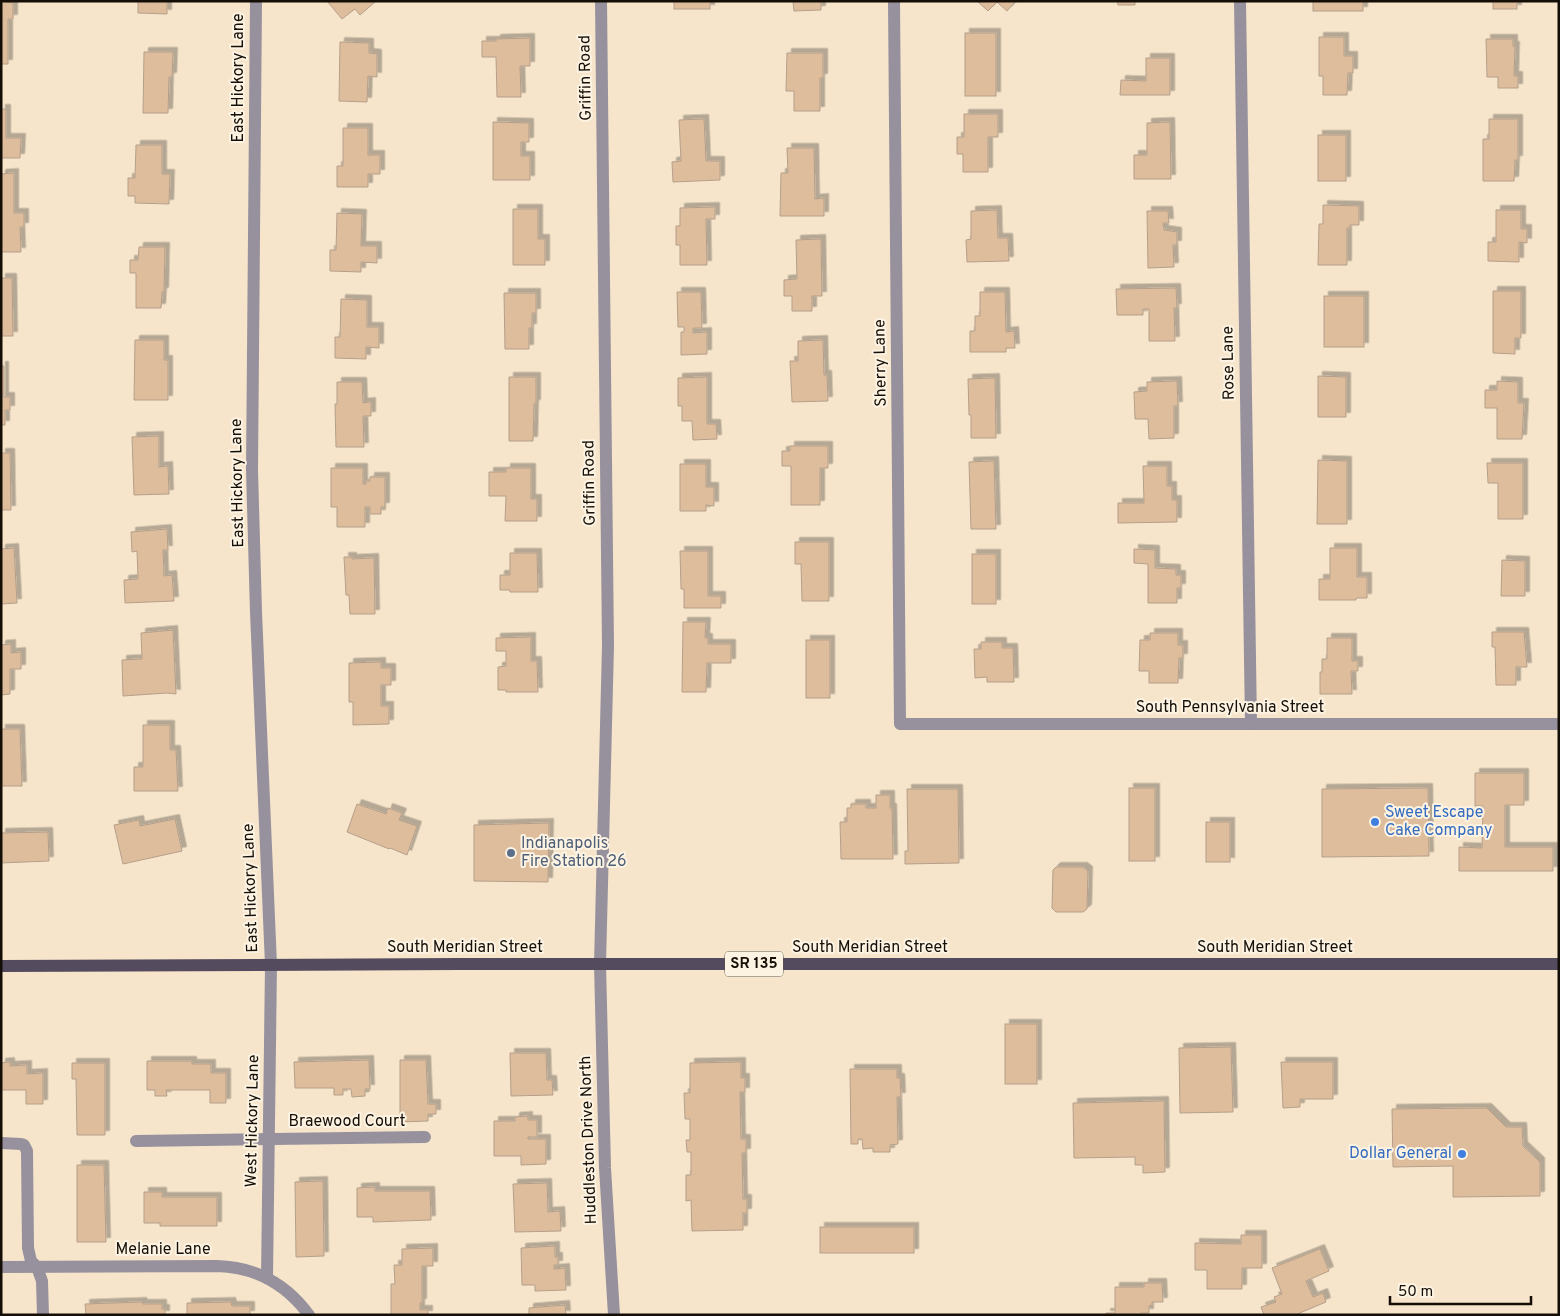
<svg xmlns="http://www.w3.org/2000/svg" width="1560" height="1316" viewBox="0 0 1560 1316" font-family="Overpass,sans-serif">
  <defs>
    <filter id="shadow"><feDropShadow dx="4.5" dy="-4.5" stdDeviation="0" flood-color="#0004"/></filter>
  </defs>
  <rect width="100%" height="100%" fill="#f6e5cb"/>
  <g fill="#debd9d" stroke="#b59f8a" filter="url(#shadow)">
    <polygon points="1,1 13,3 13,19 8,19 8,64 1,64"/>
    <polygon points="138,1 167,1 167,14 138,13"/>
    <polygon points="327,1 376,1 360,15 355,9 342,19"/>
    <rect x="674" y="1" width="36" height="8"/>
    <polygon points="793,1 821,1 821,10 794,11"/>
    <polygon points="977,1 1016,1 1007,11 997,2 988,11"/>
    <polygon points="1117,1 1135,1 1135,5 1118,5"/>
    <rect x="1313" y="1" width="50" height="10"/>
    <rect x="1493" y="1" width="24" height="8"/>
    <rect x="965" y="33" width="31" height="63"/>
    <polygon points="1319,37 1344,37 1344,56 1353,56 1353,73 1348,73 1347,95 1323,95 1323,76 1319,76"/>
    <polygon points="530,38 530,66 520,66 521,97 497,97 496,57 482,57 482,41 496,41 496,39"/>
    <polygon points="1486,39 1513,39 1513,46 1515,46 1514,76 1518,76 1518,88 1498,88 1498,77 1487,77"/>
    <polygon points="340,42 369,43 369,53 377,54 377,77 368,76 367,102 339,101"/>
    <polygon points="144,52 173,52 172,77 169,77 168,113 143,113"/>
    <polygon points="787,53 823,53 823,78 820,78 820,111 794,111 794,91 786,91"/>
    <polygon points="1146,58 1170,58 1170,95 1120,95 1121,80 1146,81"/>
    <polygon points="1,109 6,109 6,138 21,138 20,158 1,158"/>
    <polygon points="964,114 998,114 998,137 988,137 988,172 963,172 963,154 957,154 957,137 964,137"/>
    <polygon points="704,119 706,161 720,161 720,180 673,182 672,162 681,161 679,120"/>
    <polygon points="1489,119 1518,119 1518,160 1515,160 1514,181 1483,181 1483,139 1489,139"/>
    <polygon points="493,122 529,123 529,142 521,142 521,156 530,156 530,180 493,180"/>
    <polygon points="1170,122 1171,179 1134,179 1134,155 1147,155 1147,123"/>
    <polygon points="343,128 368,128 368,155 380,155 380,174 368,174 368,187 337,187 337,166 343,166"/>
    <rect x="1318" y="135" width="28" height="46"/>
    <polygon points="136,145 162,145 162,174 170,174 169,204 135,203 135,196 128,196 128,178 135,178"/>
    <polygon points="787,148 814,148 815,199 824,198 824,216 780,216 781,173 788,173"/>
    <polygon points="14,173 14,213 24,213 24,227 20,227 21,252 1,252 1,174"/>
    <polygon points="1323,205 1359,206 1359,225 1350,225 1350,228 1347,228 1347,265 1318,265 1319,224 1323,224"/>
    <polygon points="715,207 715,219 706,219 707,265 680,265 680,245 676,245 676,226 680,226 680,208"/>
    <polygon points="513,209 538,209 538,239 545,239 545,265 513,265"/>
    <polygon points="997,210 998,238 1008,238 1009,261 967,262 966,240 971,239 971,211"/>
    <polygon points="1496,210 1521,210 1521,229 1527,229 1527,243 1519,242 1519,262 1488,261 1488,242 1496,242"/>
    <polygon points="1147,211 1168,211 1169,223 1163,223 1164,230 1177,232 1177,245 1173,245 1174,267 1148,268"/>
    <polygon points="337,213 362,214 361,246 377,246 377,263 361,262 361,272 330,271 330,250 336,250"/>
    <polygon points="821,239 822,296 812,296 812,311 792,311 792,296 784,296 784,280 797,279 796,240"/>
    <polygon points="139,247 165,247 164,292 162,292 161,308 136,308 136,273 130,273 130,260 138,260"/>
    <polygon points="1,278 12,278 13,336 1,336"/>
    <polygon points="1176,288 1177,308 1174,308 1175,341 1149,341 1149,309 1143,309 1143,315 1117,315 1116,289"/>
    <polygon points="1493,291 1521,291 1521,338 1515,338 1515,354 1493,353"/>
    <polygon points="677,292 701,292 702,328 693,328 693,333 707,332 707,354 681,355 681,332 684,332 684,327 678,327"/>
    <polygon points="980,292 1005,292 1006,332 1014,331 1015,348 1006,348 1006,352 970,352 970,331 975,331 975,316 980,316"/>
    <polygon points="504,293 536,293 536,313 532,313 532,328 529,328 529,349 505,349"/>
    <rect x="1324" y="296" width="40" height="51"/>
    <polygon points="341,299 367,300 367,327 379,327 379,348 366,347 366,359 335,358 335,337 340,337"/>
    <polygon points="135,340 164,340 164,360 168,360 168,400 134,400"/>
    <polygon points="823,340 824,375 827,375 828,401 792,402 790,361 798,361 798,341"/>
    <polygon points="1,366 4,366 4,397 10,397 10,410 5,410 5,425 1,425"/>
    <polygon points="1318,376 1346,377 1346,417 1318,417"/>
    <polygon points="509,377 536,377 536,404 534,404 533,441 509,441"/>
    <polygon points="707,377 707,424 716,424 717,439 693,440 692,421 682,421 682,406 678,406 678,378"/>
    <polygon points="995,378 996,438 971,438 971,415 969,415 968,379"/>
    <polygon points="1177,381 1178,406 1174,406 1174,438 1149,439 1148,419 1135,419 1134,392 1147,391 1147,382"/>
    <polygon points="1497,381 1518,382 1518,403 1524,403 1522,439 1497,439 1497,408 1485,408 1485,390 1497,390"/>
    <polygon points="337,382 362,382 363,403 371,402 371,416 363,416 364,447 336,447 335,404 337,404"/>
    <polygon points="159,436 159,467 168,466 169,494 134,495 132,437"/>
    <polygon points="790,446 828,446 828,468 820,468 820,505 791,505 791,466 782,466 782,451 790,451"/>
    <polygon points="1,453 10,453 11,510 1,510"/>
    <polygon points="1318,460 1347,461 1347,524 1317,524"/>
    <polygon points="994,461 996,529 971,529 969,462"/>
    <polygon points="1487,463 1523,463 1523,519 1498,519 1498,483 1488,483"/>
    <polygon points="680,464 706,464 706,487 714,487 714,506 706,505 706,511 680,511"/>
    <polygon points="1143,466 1167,466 1167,486 1172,486 1172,500 1177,500 1177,522 1118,523 1118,503 1144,503"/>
    <polygon points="331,468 363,468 363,484 366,484 366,481 370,481 370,477 385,477 385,507 381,507 381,514 370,514 370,507 365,507 365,527 337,527 337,507 331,507"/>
    <polygon points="506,468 531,468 531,499 537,499 537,521 505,521 506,496 489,496 489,472 506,472"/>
    <polygon points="167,529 168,550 163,550 164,576 172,575 174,601 125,603 124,580 138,579 137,551 132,552 131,532"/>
    <polygon points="795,542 829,542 829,601 802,601 801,564 795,564"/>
    <polygon points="14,548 17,603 1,604 1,549"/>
    <polygon points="1330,548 1357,548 1357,577 1367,577 1367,598 1356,598 1356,600 1319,600 1319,579 1330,579"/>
    <polygon points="1134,549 1155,550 1155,568 1176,569 1176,575 1181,575 1181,588 1177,588 1177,603 1148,603 1148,564 1134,563"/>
    <polygon points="680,551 708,551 708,596 721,596 721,608 684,608 684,589 681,589"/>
    <polygon points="510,553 537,553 538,592 510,592 510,590 500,590 500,575 510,575"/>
    <rect x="972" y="554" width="24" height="50"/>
    <polygon points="344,557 352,557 352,559 374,558 375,614 350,614 349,595 346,595"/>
    <polygon points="1502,560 1525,561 1525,596 1501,596"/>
    <polygon points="683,622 706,622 705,638 708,638 708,644 731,644 731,663 707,663 706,692 682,692"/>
    <polygon points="173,630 176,694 167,693 123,696 122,660 142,659 141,633"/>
    <polygon points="1492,632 1524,632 1527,667 1516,667 1516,685 1496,685 1495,647 1492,647"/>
    <polygon points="1150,633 1178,633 1178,645 1183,645 1183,658 1179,658 1178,683 1149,683 1149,671 1139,671 1140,640 1150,640"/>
    <polygon points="531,637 531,661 537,661 538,692 506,692 506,690 498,690 498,667 506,666 506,651 496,651 496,638"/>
    <polygon points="1327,638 1352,638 1352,661 1358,661 1358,671 1351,671 1352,694 1320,694 1320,672 1322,672 1322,659 1327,659"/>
    <rect x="806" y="640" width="24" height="58"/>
    <polygon points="981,642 1002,642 1002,648 1013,648 1014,682 987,682 987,677 975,678 974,649 981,649"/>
    <polygon points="11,644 11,653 21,652 21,669 10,669 10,694 1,695 1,645"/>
    <polygon points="381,662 381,668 391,668 391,685 381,685 381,706 389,706 389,724 353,725 353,702 349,702 349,663"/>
    <polygon points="143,725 170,725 170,750 176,750 178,791 134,791 134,767 143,767"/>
    <polygon points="1,729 20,729 22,786 1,786"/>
    <polygon points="1475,773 1524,773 1524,805 1505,805 1505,847 1553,847 1553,871 1459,871 1459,847 1482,848 1483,806 1475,806"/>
    <rect x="1129" y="788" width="26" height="73"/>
    <polygon points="1428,788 1429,856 1322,857 1322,789"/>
    <polygon points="907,789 958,789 959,863 905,864 905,851 908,851"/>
    <polygon points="876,795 890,795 890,808 892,808 893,859 841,859 840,822 847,822 847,808 851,808 851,804 866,804 866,808 876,808"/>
    <polygon points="357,804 386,814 388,808 402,813 399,820 417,826 407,855 390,848 389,849 347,832"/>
    <polygon points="175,819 182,851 123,864 114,825 139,820 140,826"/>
    <rect x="1206" y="822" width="24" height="40"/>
    <polygon points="549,823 548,882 474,881 474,825"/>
    <polygon points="48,832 49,861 1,863 1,833"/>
    <polygon points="1056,867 1083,867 1088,871 1087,909 1083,912 1056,912 1052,908 1053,870"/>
    <rect x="1005" y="1024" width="32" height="60"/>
    <polygon points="1231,1047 1233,1112 1180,1113 1179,1048"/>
    <polygon points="510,1053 546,1053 547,1080 552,1080 553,1095 511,1096"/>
    <polygon points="369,1060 370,1089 365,1089 365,1096 352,1097 351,1089 343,1089 343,1095 334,1095 334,1088 295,1088 294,1062"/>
    <polygon points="400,1060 426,1060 428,1104 436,1104 436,1114 428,1114 428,1121 400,1122"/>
    <polygon points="147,1061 192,1061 192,1064 211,1064 211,1073 226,1073 226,1103 210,1103 210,1090 166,1090 167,1096 155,1096 155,1090 147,1090"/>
    <polygon points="10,1062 10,1066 27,1065 27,1074 43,1073 43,1104 26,1104 26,1090 1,1090 1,1063"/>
    <polygon points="741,1062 741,1078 745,1078 745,1092 740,1092 741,1139 746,1139 746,1153 742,1153 743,1199 747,1199 747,1213 743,1213 743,1230 692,1231 691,1200 686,1201 686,1175 691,1175 691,1152 687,1152 686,1140 690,1140 690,1119 685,1119 684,1093 690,1093 690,1063"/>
    <polygon points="1281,1062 1333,1062 1333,1099 1300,1099 1300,1107 1283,1108"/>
    <polygon points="72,1063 105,1063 105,1135 77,1135 76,1079 72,1079"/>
    <polygon points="850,1069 897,1069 897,1078 900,1078 901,1097 897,1097 898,1144 890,1145 890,1152 873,1152 873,1148 863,1149 862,1139 858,1139 858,1144 851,1144"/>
    <polygon points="1164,1101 1165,1172 1143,1173 1143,1165 1135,1165 1135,1157 1074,1158 1073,1103"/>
    <polygon points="1487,1108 1506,1127 1522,1127 1523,1146 1540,1162 1540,1196 1453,1197 1453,1166 1393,1167 1392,1109"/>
    <polygon points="528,1116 528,1120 537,1120 537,1137 528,1137 528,1139 546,1139 546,1164 521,1165 521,1156 494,1156 494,1121 515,1121 515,1117"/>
    <polygon points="77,1165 104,1165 106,1242 77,1242"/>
    <polygon points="323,1181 324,1256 296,1257 295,1182"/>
    <polygon points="547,1183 548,1212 560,1211 561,1231 515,1232 513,1184"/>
    <polygon points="375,1187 375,1191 430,1191 431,1220 373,1222 373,1217 357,1217 357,1188"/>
    <polygon points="144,1192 162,1192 162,1197 217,1197 217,1226 160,1226 160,1223 144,1223"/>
    <rect x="820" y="1227" width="94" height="26"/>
    <polygon points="1241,1235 1262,1235 1262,1268 1242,1268 1242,1289 1207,1289 1207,1270 1195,1270 1195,1243 1241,1244"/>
    <polygon points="555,1246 555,1257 558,1257 558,1265 554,1265 554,1269 565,1268 566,1290 535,1291 535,1285 522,1285 521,1248"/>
    <polygon points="433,1248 433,1266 422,1266 422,1303 420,1303 420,1310 428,1310 428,1315 391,1315 391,1284 395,1284 394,1265 402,1265 402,1249"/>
    <polygon points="1320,1249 1329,1271 1306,1281 1313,1297 1323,1293 1326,1302 1295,1315 1264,1315 1261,1307 1276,1302 1274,1297 1282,1294 1272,1268"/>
    <polygon points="1144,1283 1162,1283 1163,1302 1152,1302 1152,1305 1149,1306 1149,1313 1141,1313 1141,1315 1106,1315 1106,1313 1115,1313 1115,1287 1144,1287"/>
    <polygon points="142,1302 143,1304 162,1304 162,1309 165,1309 165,1315 86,1315 85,1304"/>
    <polygon points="231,1302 232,1306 250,1306 250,1315 187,1315 187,1303"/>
    <polygon points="565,1305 566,1315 529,1315 529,1308"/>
  </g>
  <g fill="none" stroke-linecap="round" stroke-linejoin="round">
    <g stroke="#96919d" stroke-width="12">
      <polyline points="256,1 252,470 256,612 271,965 267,1278"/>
      <polyline points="601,1 608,646 600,964 605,1168 614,1315"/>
      <polyline points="894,1 900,724 1559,724"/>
      <polyline points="1240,1 1251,724"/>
      <polyline points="136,1141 425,1137"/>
      <polyline points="1,1143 21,1144 24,1145 27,1151 28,1248 31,1261 37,1267 42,1281 43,1315"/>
      <path d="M1,1267L217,1266C256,1267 286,1284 309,1315"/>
    </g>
    <polyline stroke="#544b5f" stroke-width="12" points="1,966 459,964 1559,964"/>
  </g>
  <g fill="#3f7fe0" stroke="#fdf3e3" stroke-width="2">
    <circle cx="1375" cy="822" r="5"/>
    <circle cx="1462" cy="1154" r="5"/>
  </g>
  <circle fill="#5c6f8a" stroke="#fdf3e3" stroke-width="2" cx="511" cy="853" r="5"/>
  <g text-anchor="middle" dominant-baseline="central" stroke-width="4" stroke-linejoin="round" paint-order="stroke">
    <rect fill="#fdf3e3" stroke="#5a5348" stroke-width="1" x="725" y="951.5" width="58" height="25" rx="4"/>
    <g font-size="15" font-weight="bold" fill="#140e06">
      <text x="754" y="964">SR 135</text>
    </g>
    <g font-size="16" fill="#140e06" stroke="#fdf3e3">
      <text transform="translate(239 78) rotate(-90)">East Hickory Lane</text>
      <text transform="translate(586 78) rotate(-91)">Griffin Road</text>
      <text transform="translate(881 363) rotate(-91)">Sherry Lane</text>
      <text transform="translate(1229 363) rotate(-91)">Rose Lane</text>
      <text transform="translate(238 483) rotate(-91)">East Hickory Lane</text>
      <text transform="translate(590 483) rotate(-91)">Griffin Road</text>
      <text x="1230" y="708">South Pennsylvania Street</text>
      <text transform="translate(251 888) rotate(-92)">East Hickory Lane</text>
      <text x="465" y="948">South Meridian Street</text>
      <text x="870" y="948">South Meridian Street</text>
      <text x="1275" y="948">South Meridian Street</text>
      <text transform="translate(253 1121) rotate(-89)">West Hickory Lane</text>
      <text x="347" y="1122">Braewood Court</text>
      <text transform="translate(589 1140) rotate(-92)">Huddleston Drive North</text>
      <text x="163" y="1250">Melanie Lane</text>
    </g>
    <g font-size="16" fill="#366cbe" stroke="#fdf3e3" text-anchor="start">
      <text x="1385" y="813">Sweet Escape<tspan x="1385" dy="18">Cake Company</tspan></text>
      <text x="1452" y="1154" text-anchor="end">Dollar General</text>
    </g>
    <g font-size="16" fill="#4e5e75" stroke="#fdf3e3" text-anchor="start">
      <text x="521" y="844">Indianapolis<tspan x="521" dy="18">Fire Station 26</tspan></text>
    </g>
  </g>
  <rect width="1560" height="1316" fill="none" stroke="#140e06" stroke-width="5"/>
  <path d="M1390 1296v8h141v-8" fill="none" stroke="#140e06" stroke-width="2.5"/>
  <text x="1398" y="1296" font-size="15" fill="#140e06" stroke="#fdf3e3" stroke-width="4" paint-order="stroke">50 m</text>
</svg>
